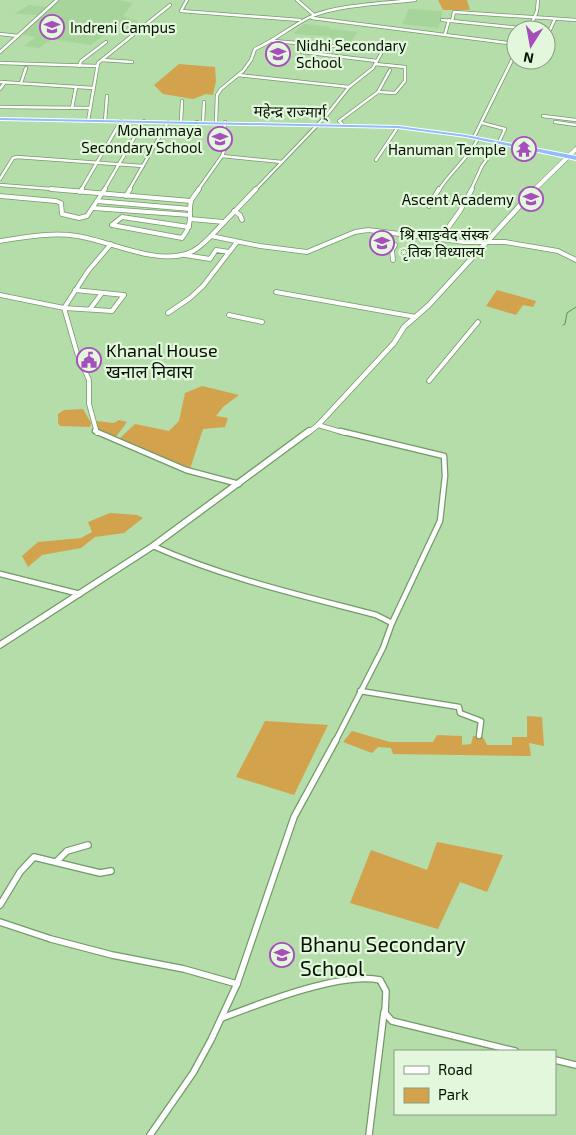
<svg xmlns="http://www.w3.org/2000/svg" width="576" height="1135" viewBox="0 0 576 1135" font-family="'Exo 2','Noto Sans Devanagari',sans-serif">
  <rect width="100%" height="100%" fill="#b4dda9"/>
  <g fill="#a6d49a">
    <polygon points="57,0 117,0 133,3 123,16 137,21 144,27 137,31 122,29 115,34 106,34 90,45 52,39 39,48 24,46 36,37 20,34 40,15 14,14 29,5 49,7"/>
    <polygon points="409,9 442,11 442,18 438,28 402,24"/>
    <polygon points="304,24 330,27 329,29 358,32 350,43 327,40 330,36 293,34"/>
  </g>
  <g fill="#d3a24d">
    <polygon points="438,0 467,0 470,10 443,10"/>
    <polygon points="179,64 215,67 216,81 213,95 206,94 193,99 163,94 154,85"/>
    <polygon points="497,290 536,301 533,307 523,305 516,315 486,306"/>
    <polygon points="202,386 239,395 223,407 216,416 228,418 225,427 203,429 190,469 158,458 118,440 135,424 169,431 179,421 185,393"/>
    <polygon points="83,409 91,423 90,427 60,426 58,423 58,414 64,410"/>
    <polygon points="119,420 127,422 115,438 96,432 97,421 114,423"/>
    <polygon points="110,513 137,515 143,518 124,533 95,537 81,548 42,555 28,567 22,556 38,542 81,538 92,532 88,522"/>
    <polygon points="527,716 542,717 544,746 529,743 531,756 393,754 391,748 378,747 372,753 343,742 352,731 390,742 433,742 437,735 462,736 462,745 471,744 473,736 483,737 487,745 512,745 512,737 527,737"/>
    <polygon points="265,721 328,725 294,795 236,777"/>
    <polygon points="437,842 503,855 487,892 460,882 438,929 350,903 371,850 427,870"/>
  </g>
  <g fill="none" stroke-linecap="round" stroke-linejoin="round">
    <polyline stroke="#569743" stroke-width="1" points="563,325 565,324 567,313 576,307"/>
    <defs>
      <g id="street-far3">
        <polyline points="187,0 181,11 300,20"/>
        <polyline points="297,0 314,15"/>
        <polyline points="312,18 516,44"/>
        <polyline points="442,20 529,29"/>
        <polyline points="452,21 454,12 576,20"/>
        <polyline points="529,30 537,11 538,0"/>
        <polyline points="0,34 18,36"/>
        <polyline points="445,34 449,20"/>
        <polyline points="548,34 555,19"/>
        <polyline points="0,52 57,0"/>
        <polyline points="302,52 377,61"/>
        <polyline points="102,60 132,62"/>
        <polyline points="0,63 97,66"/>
        <polyline points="375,64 405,67 405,81 395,93 378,92"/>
        <polyline points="79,66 81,61 106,42"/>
        <polyline points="238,75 349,87"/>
        <polyline points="0,82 93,88"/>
        <polyline points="21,83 26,68"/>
        <polyline points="0,89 5,82"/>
        <polyline points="0,107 90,108"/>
        <polyline points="72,108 76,87"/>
        <polyline points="543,116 576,120"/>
        <polyline points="88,121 98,63 170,5"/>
        <polyline points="105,121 107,96"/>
        <polyline points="181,122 182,101"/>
        <polyline points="203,122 204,102"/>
        <path d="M216,122L217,95L221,89L243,71L251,60L255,49C274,41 290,27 308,18C333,5 387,3 415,0"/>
        <polyline points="555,122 576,125"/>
        <polyline points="482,123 505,129 499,142"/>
        <polyline points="343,125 339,121 378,92 390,70"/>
        <polyline points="192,136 197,122"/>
        <polyline points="474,137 516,52"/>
        <polyline points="222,156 282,162"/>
        <polyline points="376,160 398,127"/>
        <polyline points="0,179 13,158 17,157 143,166"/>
        <polyline points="0,185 65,190"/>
        <polyline points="81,190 121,121"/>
        <polyline points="104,190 144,121"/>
        <polyline points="129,190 168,122"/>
        <polyline points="198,190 222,156 230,136 224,131 225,122"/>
        <polyline points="255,190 326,116 349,87 373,68 383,50 273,41"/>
        <path d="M439,190C450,172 470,157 478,138"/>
        <polyline points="471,190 482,166 487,159"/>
      </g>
      <g id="street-far2">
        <polyline points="51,189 191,201"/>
        <polyline points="256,189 211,236 260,246 307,252 355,232 368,230 464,242 505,242 558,251 576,260"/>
        <polyline points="80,192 82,189"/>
        <polyline points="0,196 56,201 61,203 62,214 79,218 87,216 105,189"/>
        <polyline points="126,196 130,189"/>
        <polyline points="97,201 190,209"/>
        <polyline points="429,206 439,189"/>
        <polyline points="93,208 190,215"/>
        <polyline points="234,211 240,215 242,220"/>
        <polyline points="190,219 224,222"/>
        <path d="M112,225L182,238C196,220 186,212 192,199C194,196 197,192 199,189"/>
        <polyline points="112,225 122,217 189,227"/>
        <polyline points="390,233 384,248 392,250"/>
        <polyline points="440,239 460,211 472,189"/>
        <path d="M0,241C25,237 52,232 77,236C110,241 153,264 186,254C196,251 204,243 211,236"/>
        <polyline points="385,244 395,245 392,250 393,260"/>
        <polyline points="185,255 210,259 216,250 229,252"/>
        <polyline points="75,290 124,295"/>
        <polyline points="276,292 416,317"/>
        <polyline points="0,295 64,308 112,311 124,295"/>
        <polyline points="90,309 102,293"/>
        <polyline points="168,313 190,298 203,286 237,242"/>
        <polyline points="229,315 262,322"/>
        <polyline points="429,381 478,322"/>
        <polyline points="318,425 345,433"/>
        <polyline points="97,433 89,404 89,380 77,353 64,308 88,271 111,244"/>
      </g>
      <g id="street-far1">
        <polyline points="95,431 186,470 239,484"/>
        <path d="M153,546C225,578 300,595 376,615L392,623"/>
        <polyline points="0,574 80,594"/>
        <polyline points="360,691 459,707 460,713 481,721 479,736"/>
        <polyline points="335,742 383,648 392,623 440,521 445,476 444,456 340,431"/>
      </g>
      <g id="street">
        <polyline points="57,861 67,851 88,845"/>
        <polyline points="0,905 20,872 34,857 100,873 111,871"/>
        <polyline points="0,922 51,939 112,955 184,969 237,984"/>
        <path d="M222,1018C259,1004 342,971 380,980L386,991L385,1013L392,1021L515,1051"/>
        <polyline points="555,1060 576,1065"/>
        <polyline points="150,1135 193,1073 211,1040 237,984 294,817 336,740"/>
        <polyline points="369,1135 384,1012"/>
      </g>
      <polyline id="secondary-far2" points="534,190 576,149"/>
      <polyline id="secondary-far1" points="308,433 318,425 394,343 404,327 429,305 535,189"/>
      <polyline id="secondary" points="0,645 153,546 309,431"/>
      <polygon id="highway" points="0,118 398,126 466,135 576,156 576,160 466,137 398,128 0,120"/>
    </defs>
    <use href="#street-far3" stroke="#739a69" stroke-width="4"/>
    <use href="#street-far2" stroke="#739a69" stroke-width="5.5"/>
    <use href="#street-far1" stroke="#739a69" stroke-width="7"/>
    <use href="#street" stroke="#739a69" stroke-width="8"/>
    <use href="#secondary-far2" stroke="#739a69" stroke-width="5"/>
    <use href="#secondary-far1" stroke="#739a69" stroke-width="6"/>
    <use href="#secondary" stroke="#739a69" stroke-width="8"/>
    <use href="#highway" stroke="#fff" stroke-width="2"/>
    <use href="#street-far3" stroke="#fff" stroke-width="2.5"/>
    <use href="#street-far2" stroke="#fff" stroke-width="4"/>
    <use href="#street-far1" stroke="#fff" stroke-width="4.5"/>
    <use href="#street" stroke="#fff" stroke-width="5.5"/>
    <use href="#secondary-far2" stroke="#fff" stroke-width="4"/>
    <use href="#secondary-far1" stroke="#fff" stroke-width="4.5"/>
    <use href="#secondary" stroke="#fff" stroke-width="5.5"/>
    <use href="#highway" fill="#90bbfd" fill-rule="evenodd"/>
  </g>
  <defs>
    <symbol id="university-ring" viewBox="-11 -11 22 22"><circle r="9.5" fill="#e3f7dd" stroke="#a64fbc" stroke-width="1.5"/><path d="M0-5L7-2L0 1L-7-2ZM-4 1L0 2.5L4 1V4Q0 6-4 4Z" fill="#a64fbc"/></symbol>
    <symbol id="school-ring" viewBox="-11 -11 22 22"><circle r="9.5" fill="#e3f7dd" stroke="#a64fbc" stroke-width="1.5"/><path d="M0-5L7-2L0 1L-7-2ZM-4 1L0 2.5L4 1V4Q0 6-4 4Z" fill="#a64fbc"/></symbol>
    <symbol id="temple-ring" viewBox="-11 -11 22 22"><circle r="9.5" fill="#e3f7dd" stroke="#a64fbc" stroke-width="1.5"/><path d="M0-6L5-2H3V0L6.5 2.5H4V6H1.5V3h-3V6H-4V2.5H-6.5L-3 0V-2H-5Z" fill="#a64fbc"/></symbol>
    <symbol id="civic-ring" viewBox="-11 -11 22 22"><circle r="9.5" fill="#e3f7dd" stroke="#a64fbc" stroke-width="1.5"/><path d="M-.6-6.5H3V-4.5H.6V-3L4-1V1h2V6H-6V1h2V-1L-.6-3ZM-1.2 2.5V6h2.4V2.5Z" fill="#a64fbc"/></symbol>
  </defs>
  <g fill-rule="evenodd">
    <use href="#university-ring" x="38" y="13" width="28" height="28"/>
    <use href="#school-ring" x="264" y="40" width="28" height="28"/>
    <use href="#school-ring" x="206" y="125" width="28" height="28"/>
    <use href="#temple-ring" x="510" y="135" width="28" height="28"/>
    <use href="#school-ring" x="517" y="185" width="28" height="28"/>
    <use href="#school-ring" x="368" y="229" width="28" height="28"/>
    <use href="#civic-ring" x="75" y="346" width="28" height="28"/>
    <use href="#school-ring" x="268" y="941" width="28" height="28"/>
  </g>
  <g text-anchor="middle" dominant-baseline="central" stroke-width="4.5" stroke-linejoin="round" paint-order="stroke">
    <g font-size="15" fill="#051202" stroke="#e3f7dd" text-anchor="start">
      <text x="70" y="27">Indreni Campus</text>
      <text x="296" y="45">Nidhi Secondary<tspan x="296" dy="17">School</tspan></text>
      <text x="202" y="130" text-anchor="end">Mohanmaya<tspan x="202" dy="17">Secondary School</tspan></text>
      <text x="506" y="149" text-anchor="end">Hanuman Temple</text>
      <text x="514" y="199" text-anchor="end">Ascent Academy</text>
      <text x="400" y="234">श्रि साङ्वेद संस्क<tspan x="400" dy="17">ृतिक विध्यालय</tspan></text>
    </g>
    <g font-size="15" fill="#051202" stroke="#e3f7dd">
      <text transform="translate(290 111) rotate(1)">महेन्द्र राज्मार्ग्</text>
    </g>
    <g font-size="18" fill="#051202" stroke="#e3f7dd" text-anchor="start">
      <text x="106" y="350">Khanal House<tspan x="106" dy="21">खनाल निवास</tspan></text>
    </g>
    <g font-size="21" fill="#051202" stroke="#e3f7dd" text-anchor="start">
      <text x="300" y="943">Bhanu Secondary<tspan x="300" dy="24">School</tspan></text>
    </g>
  </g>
  <rect x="394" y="1050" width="162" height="65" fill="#e3f7dd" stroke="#8a9b85"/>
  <rect x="404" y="1066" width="25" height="8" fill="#ffffff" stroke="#8a9b85"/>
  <text x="438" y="1075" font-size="15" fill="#051202">Road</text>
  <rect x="404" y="1088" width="25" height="15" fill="#d3a24d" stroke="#8a9b85"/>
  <text x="438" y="1100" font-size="15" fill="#051202">Park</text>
  <g transform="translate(531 45) rotate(191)"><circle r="24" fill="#e3f7dd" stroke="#8a9b85"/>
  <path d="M0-4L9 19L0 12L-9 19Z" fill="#a64fbc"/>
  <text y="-8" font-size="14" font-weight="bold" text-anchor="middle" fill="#051202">N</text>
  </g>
</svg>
